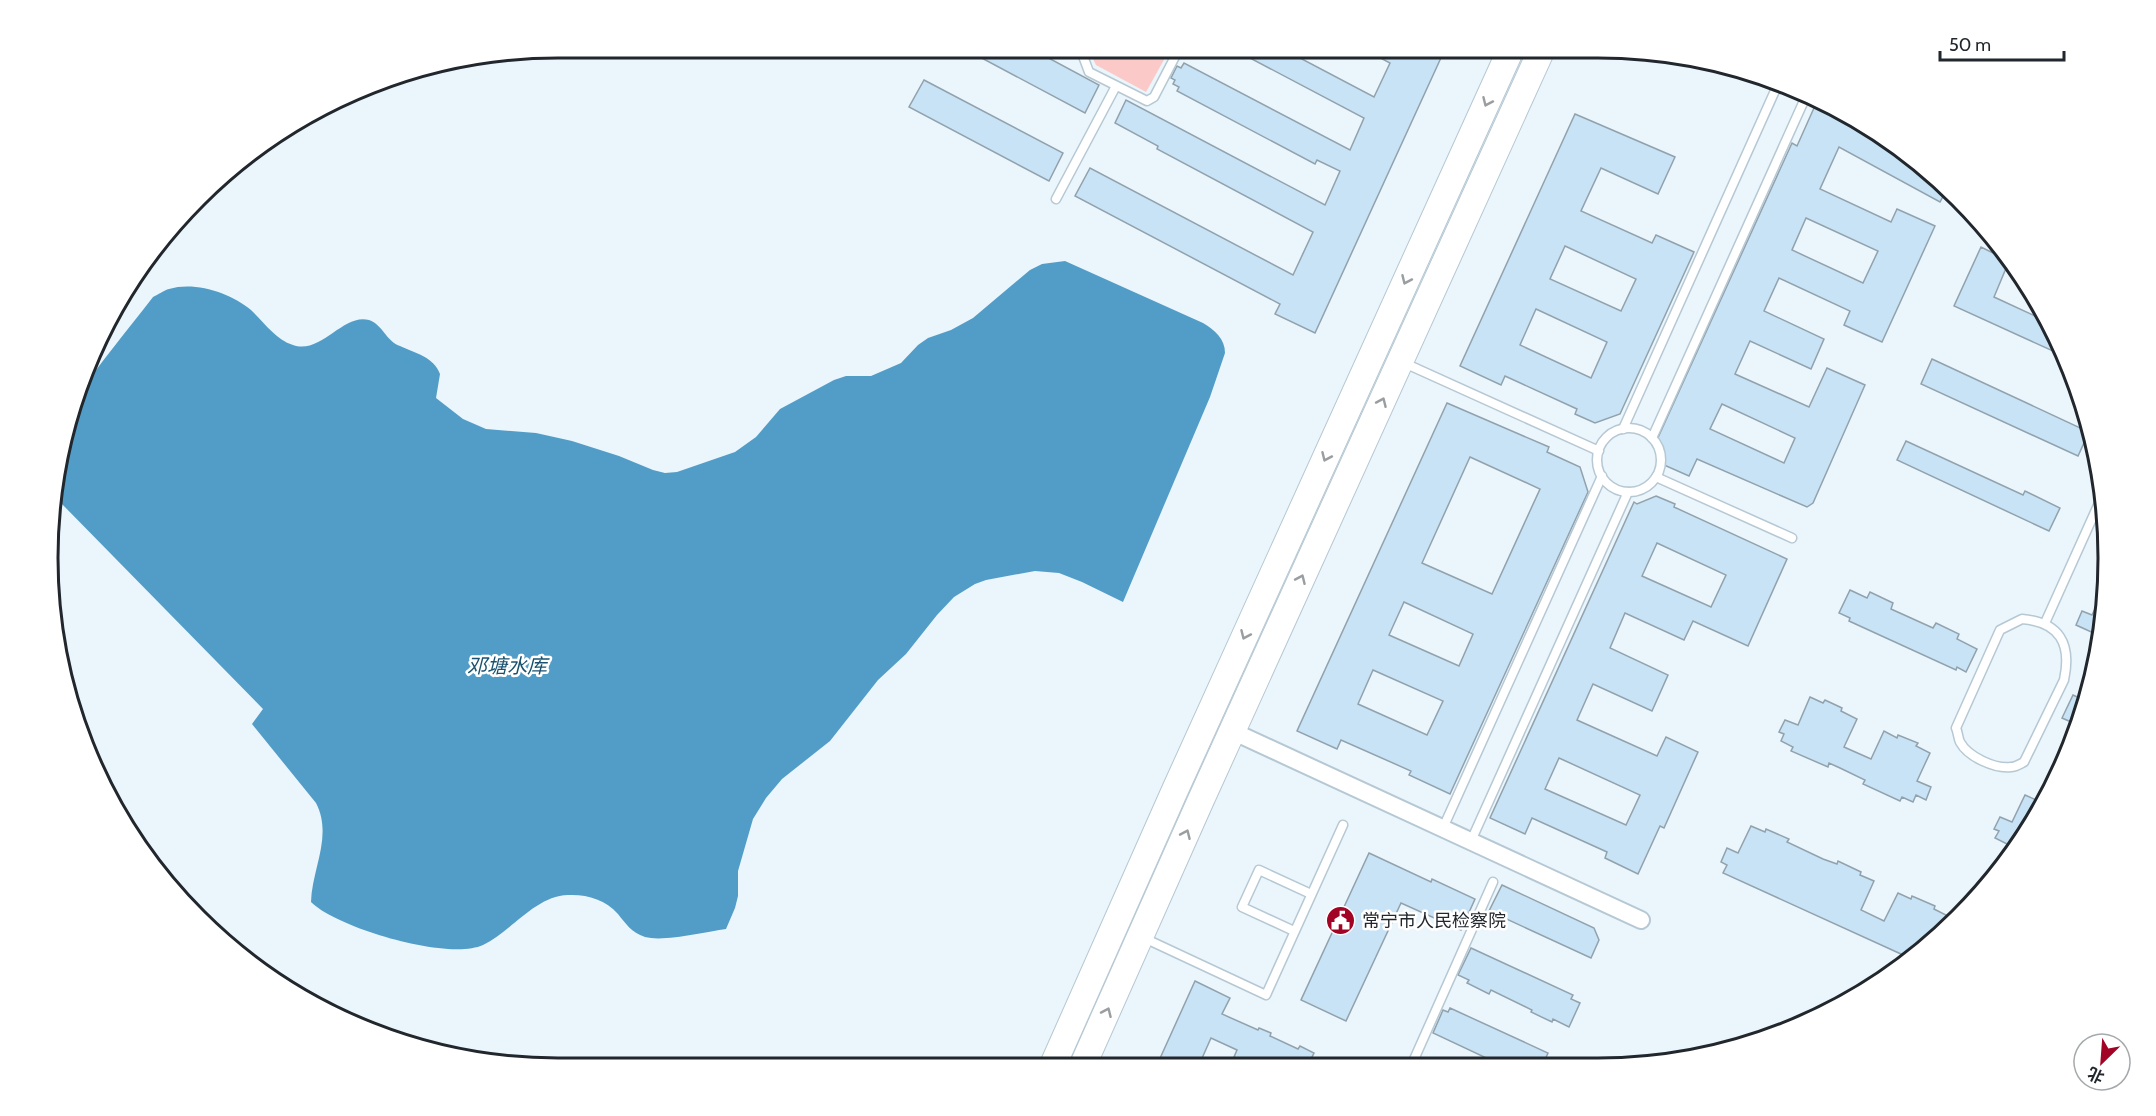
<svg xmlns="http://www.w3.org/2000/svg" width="2156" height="1116" viewBox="0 0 2156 1116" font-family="Cabin,'Noto Sans SC',sans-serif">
  <rect width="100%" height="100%" fill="#eaf5fc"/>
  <polygon fill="#fbcac8" points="1096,49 1170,49 1146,92 1096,65 1092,57"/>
  <path fill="#529dc7" d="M1065,261L1203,323C1215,330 1225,339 1225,353L1210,397L1123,602L1082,582L1059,573L1035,571L986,580L975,584L954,597L937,615L906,654L878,680L830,741L782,779L766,798L753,819L738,871V896L735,908L726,929C705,932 664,942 645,937C631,932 626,924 618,914C605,899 586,894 568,895C535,896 512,931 483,945C448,961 337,928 311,902C312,868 333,836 316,803L252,724L263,709L60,502C50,484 67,413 78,396C100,362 128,330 153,297C158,295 164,290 169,289C195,281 231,293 251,310C265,323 275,339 293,345C321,355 343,313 369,320C383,325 386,341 400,346C415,353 434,357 440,374L436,398L463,419L486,429L536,433L572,441L619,456L653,470L665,473L677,472L735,452L756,437L780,409L834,380L846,376H871L901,363L918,345L928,338L951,330L973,318L1030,270L1042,264Z"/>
  <g fill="#c7e3f5" stroke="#91a2ad" stroke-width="1.5" fill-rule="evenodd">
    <polygon points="963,48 1030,48 1099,85 1085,113"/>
    <polygon points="1233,49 1283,49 1374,97 1390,63 1364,49 1445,49 1315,333 1275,314 1280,304 1075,196 1090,168 1293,275 1313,232 1157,149 1158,146 1115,123 1126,100 1325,205 1340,171 1317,160 1315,164 1177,91 1179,87 1173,84 1175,80 1171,78 1177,66 1181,68 1184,63 1350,150 1364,118"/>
    <polygon points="924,80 1063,153 1049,181 909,107"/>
    <path d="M1818,99L1908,153L1947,189L1940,202L1839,147L1820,189L1891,222L1897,209L1935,226L1882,342L1844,325L1850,311L1779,278L1764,311L1824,339L1811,369L1750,341L1735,374L1809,407L1827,368L1865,385L1813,503L1807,507L1697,459L1689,476L1664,465L1659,444L1656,442L1792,143L1797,146ZM1806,218L1878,251L1863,283L1792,250ZM1722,404L1795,438L1784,463L1710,429Z"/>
    <path d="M1575,114L1675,157L1658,194L1601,168L1581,211L1652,243L1656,235L1694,252L1620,414L1595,423L1575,414L1577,409L1505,376L1501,385L1460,366ZM1565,246L1636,279L1621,311L1550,279ZM1536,309L1607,342L1591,378L1520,345Z"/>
    <polygon points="1997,244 2009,261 1994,297 2048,322 2064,356 1954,306 1981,247 1993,253"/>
    <polygon points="1932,359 2089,432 2078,456 1921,384"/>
    <path d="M1447,403L1549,447L1547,452L1580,467L1588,492L1450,794L1409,775L1411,771L1341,740L1337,749L1297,731ZM1470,457L1540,489L1492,594L1422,563ZM1404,602L1473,634L1459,666L1389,635ZM1373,670L1443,701L1427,735L1358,704Z"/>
    <polygon points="1906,441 2023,495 2025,491 2060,508 2049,531 1897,460"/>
    <path d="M1656,496L1675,504L1674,507L1787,559L1748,646L1693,621L1684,640L1625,613L1610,648L1668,675L1652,711L1593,684L1577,720L1657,756L1666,737L1698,752L1664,828L1660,826L1638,874L1605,858L1607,852L1532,818L1525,834L1490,818L1634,502L1637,504ZM1657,543L1726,575L1711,607L1642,576ZM1559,758L1640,795L1626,825L1545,789Z"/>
    <polygon points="1850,590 1867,598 1870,592 1893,603 1891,609 1933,628 1936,623 1959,634 1957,639 1977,649 1966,672 1957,667 1956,670 1849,621 1850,618 1839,613"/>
    <polygon points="2103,592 2107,593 2100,636 2076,625 2082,611 2092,615"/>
    <polygon points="2073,695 2086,701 2078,725 2062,718"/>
    <polygon points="1810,697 1823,703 1825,700 1842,708 1841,711 1857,719 1844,747 1871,759 1884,731 1897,738 1898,735 1918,743 1916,746 1930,753 1917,781 1931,787 1926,800 1916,795 1913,802 1902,797 1900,801 1863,784 1865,780 1840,768 1829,763 1828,767 1791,751 1793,747 1781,741 1784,734 1779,732 1785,720 1798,725"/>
    <polygon points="2025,795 2043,803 2013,847 1995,838 1999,831 1994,829 2000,817 2012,822"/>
    <polygon points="1751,826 1765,832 1766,829 1789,839 1787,842 1823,859 1837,864 1838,861 1861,872 1860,875 1874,881 1861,910 1884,921 1898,893 1911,899 1912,896 1935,906 1934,909 1948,916 1941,933 1912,959 1723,873 1727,865 1721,862 1727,848 1738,853"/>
    <polygon points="1369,853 1431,882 1432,879 1475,899 1461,930 1401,903 1346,1021 1301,1000"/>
    <polygon points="1502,885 1594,928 1599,940 1591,958 1489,911"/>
    <polygon points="1471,948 1573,995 1571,999 1580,1003 1569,1027 1553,1019 1552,1022 1531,1012 1532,1010 1491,990 1489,994 1467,983 1469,980 1458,975"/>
    <polygon points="1195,981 1230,998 1222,1014 1258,1030 1259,1028 1271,1033 1270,1036 1298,1049 1300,1046 1314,1053 1308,1065 1250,1065 1234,1057 1237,1050 1211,1038 1199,1065 1157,1065"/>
    <polygon points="1450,1008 1548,1053 1543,1064 1499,1064 1433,1033 1443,1010 1448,1012"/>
  </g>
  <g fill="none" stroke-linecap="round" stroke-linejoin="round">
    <defs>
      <g id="service">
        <polyline points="1087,49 1083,56 1089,72 1147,101 1154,97 1179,49"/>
        <polyline points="1056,199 1116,86"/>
        <polyline points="1402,362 1599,451"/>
        <polyline points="2080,393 2081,408 2087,421"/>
        <circle cx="1629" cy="460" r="32"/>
        <polyline points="1623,429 1778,84"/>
        <polyline points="1652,438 1807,94"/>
        <polyline points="1656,477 1792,538"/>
        <path d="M2022,619C2059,622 2072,643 2064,680L2024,762C2020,764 2016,767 2011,767C1995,769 1968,757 1960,742C1958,738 1958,732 1956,728L2000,630Z"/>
        <polyline points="2045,623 2104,492"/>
        <polyline points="1443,828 1602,476"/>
        <polyline points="1471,841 1628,492"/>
        <polyline points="1294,931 1242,907 1259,870 1311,894"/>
        <polyline points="1144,938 1266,995 1343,825"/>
        <polyline points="1412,1064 1493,882"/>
      </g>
      <polyline id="minor" points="1232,731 1641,920"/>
      <g id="primary">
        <polyline points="1053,1065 1175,790 1511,49"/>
        <polyline points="1083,1065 1200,802 1542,49"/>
      </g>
    </defs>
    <use href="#service" stroke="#b6c8d3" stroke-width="11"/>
    <use href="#minor" stroke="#b6c8d3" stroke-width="20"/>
    <use href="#primary" stroke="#b6c8d3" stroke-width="28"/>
    <use href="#service" stroke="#fff" stroke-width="8"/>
    <use href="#minor" stroke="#fff" stroke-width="16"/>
    <use href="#primary" stroke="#fff" stroke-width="26"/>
  </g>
  <defs><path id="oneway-chevron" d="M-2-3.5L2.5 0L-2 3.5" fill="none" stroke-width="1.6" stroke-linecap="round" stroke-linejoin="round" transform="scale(1.5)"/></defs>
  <g stroke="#9b9ea0">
    <use href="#oneway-chevron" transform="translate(1487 102) rotate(114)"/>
    <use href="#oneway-chevron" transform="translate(1406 280) rotate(114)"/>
    <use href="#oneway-chevron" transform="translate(1382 402) rotate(-66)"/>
    <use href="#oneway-chevron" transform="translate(1326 457) rotate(114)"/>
    <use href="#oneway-chevron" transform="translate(1301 579) rotate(-66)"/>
    <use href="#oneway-chevron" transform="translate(1245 635) rotate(114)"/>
    <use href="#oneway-chevron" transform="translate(1186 834) rotate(-66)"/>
    <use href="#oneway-chevron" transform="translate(1107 1012) rotate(-66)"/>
  </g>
  <defs>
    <symbol id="civic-disc" viewBox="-11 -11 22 22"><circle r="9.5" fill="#a20426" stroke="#fff"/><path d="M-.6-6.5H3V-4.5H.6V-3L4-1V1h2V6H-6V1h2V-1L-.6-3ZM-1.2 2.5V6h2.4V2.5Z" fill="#fff"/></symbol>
  </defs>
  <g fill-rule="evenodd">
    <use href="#civic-disc" x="1324" y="904" width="33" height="33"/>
  </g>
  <g text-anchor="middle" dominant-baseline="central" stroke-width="5" stroke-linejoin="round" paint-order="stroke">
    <g font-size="18" fill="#21272c" stroke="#fff" text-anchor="start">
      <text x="1362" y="921">常宁市人民检察院</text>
    </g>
    <g font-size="20" font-style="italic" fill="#185270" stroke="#fff">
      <text x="507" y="666">邓塘水库</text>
    </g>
  </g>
  <path d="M0 0H2156V1116H0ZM558 58H1598A500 500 0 0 1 2098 558V558A500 500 0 0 1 1598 1058H558A500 500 0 0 1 58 558V558A500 500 0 0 1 558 58Z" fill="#fff" fill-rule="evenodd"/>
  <path fill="none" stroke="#21272c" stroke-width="3" d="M558 58H1598A500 500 0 0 1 2098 558V558A500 500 0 0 1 1598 1058H558A500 500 0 0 1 58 558V558A500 500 0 0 1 558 58Z"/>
  <g transform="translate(2102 1062) rotate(205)"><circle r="28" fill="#ffffff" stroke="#a6a9ab" stroke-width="1.5"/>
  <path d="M0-4.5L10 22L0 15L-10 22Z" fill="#a20426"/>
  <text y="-9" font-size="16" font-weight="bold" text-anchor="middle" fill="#21272c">北</text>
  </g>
  <path d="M1940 51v9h124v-9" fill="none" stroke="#21272c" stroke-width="3"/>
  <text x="1949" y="51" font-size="18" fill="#21272c" stroke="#ffffff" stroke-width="4.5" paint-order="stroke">50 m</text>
</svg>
